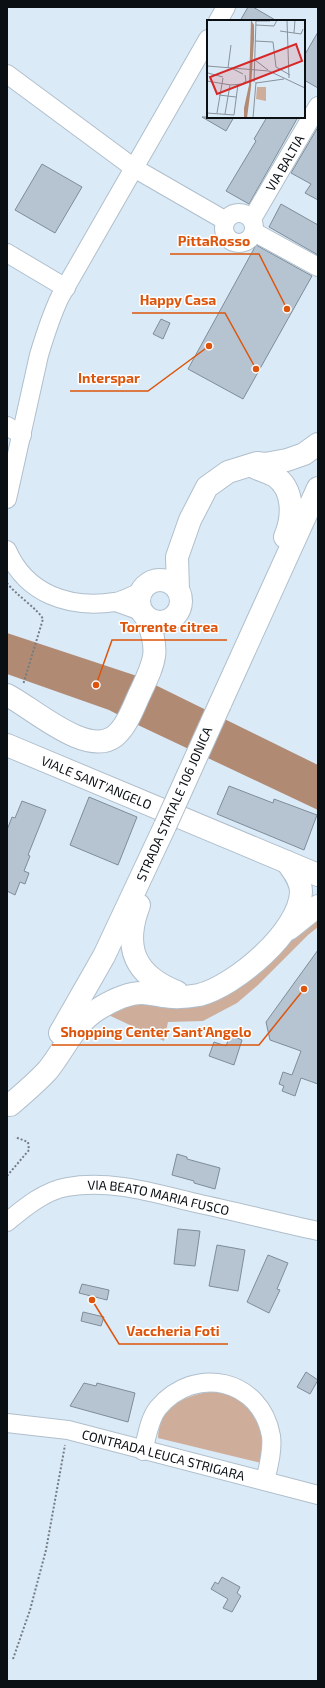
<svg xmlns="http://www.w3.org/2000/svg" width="325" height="1688" viewBox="0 0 325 1688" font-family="'Exo 2',sans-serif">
  <rect width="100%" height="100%" fill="#dbeaf7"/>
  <g fill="#ceae9a">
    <polygon points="318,914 318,927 308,935 258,985 237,1003 203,1021 168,1022 164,1041 102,1012 121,1001 181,1003"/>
    <path d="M217,1391L229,1393L241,1399L252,1410L264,1437L261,1463L158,1438C159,1404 188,1394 217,1391Z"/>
  </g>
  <polygon fill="#b18a73" points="7,633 137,676 318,765 318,810 140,726 109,710 7,674"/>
  <g fill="#b5c4d0" stroke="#7e8d99">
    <polygon points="248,7 253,7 277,21 240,21"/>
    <polygon points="318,32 318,88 304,80 304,56"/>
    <polygon points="202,117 234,117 226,131"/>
    <polygon points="267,117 298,117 249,204 226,191 256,141 254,139"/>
    <polygon points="318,127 318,200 305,193 311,184 291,173"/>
    <polygon points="42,164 82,187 55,233 15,210"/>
    <polygon points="281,204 318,225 318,255 269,227"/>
    <polygon points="256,245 312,276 243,399 188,369"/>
    <polygon points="161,319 170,323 163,339 153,334"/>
    <polygon points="229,786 273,803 274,799 317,815 304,850 217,814"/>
    <polygon points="89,797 137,817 118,865 70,845"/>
    <polygon points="22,801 46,810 28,855 30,856 24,871 29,873 25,884 20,882 15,895 7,891 7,830 12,817 15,818"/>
    <polygon points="318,950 318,1084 301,1078 295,1096 282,1091 284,1086 279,1084 283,1072 292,1075 301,1051 270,1040 266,1022"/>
    <polygon points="230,1035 242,1040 234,1065 209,1056 214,1042 226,1046"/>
    <polygon points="177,1154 187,1157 187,1159 220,1168 215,1189 194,1183 194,1181 172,1175"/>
    <polygon points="178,1229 200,1231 195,1266 174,1264"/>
    <polygon points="217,1245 245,1250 238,1291 209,1286"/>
    <polygon points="268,1255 288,1263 277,1289 280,1290 269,1313 247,1302"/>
    <polygon points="82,1284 109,1290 107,1300 79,1293"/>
    <polygon points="83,1312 104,1317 101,1326 81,1321"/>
    <polygon points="306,1372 318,1380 310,1394 297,1387"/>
    <polygon points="84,1383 96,1386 97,1383 135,1393 128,1422 70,1406"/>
    <polygon points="222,1577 240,1587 237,1593 241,1596 232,1612 223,1608 228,1599 211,1589 215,1582 218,1584"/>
  </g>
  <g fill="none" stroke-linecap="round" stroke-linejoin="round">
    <defs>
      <g id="minor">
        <polyline points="218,21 226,7"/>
        <polyline points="7,74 134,168 226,221"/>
        <circle cx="239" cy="228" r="15"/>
        <path id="s1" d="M252,219L318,106"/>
        <polyline points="254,232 318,267"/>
        <polyline points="7,253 66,288"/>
        <polyline points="7,426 22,435"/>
        <path d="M7,499L39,355C45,335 51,316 60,297L208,39"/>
        <path d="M7,550C26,594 69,609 115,602C123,601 133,595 141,592"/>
        <polyline points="116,602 141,611"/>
        <path id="s2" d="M7,1222C24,1208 44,1191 67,1187C110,1179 154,1193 196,1203C237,1212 277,1222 318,1231"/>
        <path id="s3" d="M7,1423L68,1430L318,1495"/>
        <path d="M143,1451C147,1437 149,1419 158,1408C195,1364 261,1379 271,1436C273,1451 268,1468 265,1481"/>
      </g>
      <g id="major">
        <path d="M252,466C259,470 268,472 275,476C295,490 293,518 285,537"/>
        <circle cx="160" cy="601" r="21"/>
        <polyline points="178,590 177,557 190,520 207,487 228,472 257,463 265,464 287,460 304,454 318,444"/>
        <path d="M7,695C33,708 87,758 115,736C128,725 134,705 141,691C155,661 160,651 147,619"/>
        <polyline points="220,704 318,488"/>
        <path id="s4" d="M7,745L318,875"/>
        <path d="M139,905C123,947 134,975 177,992"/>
        <polyline points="289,929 318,906"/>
        <polyline points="60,1033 104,956 165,826"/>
        <path d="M10,1105C23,1094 36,1083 48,1070C65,1049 75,1022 100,1008C113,1000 127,993 142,993C149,993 156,995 163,996C174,998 188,997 199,995C235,986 300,931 301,892C301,880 293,871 287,862"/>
      </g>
    </defs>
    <use href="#minor" stroke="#b0bfcc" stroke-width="20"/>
    <use href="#major" stroke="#b0bfcc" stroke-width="24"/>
    <g stroke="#737d85" stroke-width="2" stroke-dasharray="2 2" stroke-linecap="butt">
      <path d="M7,583C15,594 39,610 43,619L23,685"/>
      <polyline points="7,1176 29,1150 28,1142 15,1137"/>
      <polyline points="13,1659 30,1610 46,1550 65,1445"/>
    </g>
    <use href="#minor" stroke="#fff" stroke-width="18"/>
    <use href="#major" stroke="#fff" stroke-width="22"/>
    <defs>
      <polyline id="major-bridge" points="165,826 220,704"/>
    </defs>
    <use href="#major-bridge" stroke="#b0bfcc" stroke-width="24" stroke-linecap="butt"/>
    <use href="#major-bridge" stroke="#fff" stroke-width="22"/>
  </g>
  <g text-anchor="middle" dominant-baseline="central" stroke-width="3" stroke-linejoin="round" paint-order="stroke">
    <g font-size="13" fill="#0a0f13" stroke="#fff">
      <text stroke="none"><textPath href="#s1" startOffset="65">VIA BALTIA</textPath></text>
      <text stroke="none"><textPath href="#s4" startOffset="97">VIALE SANT'ANGELO</textPath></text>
      <text transform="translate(174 804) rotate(-66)">STRADA STATALE 106 JONICA</text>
      <text stroke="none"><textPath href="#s2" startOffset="163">VIA BEATO MARIA FUSCO</textPath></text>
      <text stroke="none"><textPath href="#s3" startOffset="160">CONTRADA LEUCA STRIGARA</textPath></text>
    </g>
  </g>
  <g transform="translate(207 20)">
    <rect width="98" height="98" fill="#dbeaf7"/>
    <path d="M50,67H59V81L49,79Z" fill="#ceae9a"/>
    <path d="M44,0L47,5V19L44,67L40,98H37V88L42,65Z" fill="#b18a73"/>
    <path fill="none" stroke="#87929c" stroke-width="1" d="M80,0L82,58M49,1H63M49,5L67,6L70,0M73,11L94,14L96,9M87,13L88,0M48,21L66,22L69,47L83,55M48,40L61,50M0,46L62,51L98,68M21,48L24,25M24,48L36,54M1,53L16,57M0,61L24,65L35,64L39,61L38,55M47,62L49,0M49,63L77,59M12,75L29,77M0,93L27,95L31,64M10,93L16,58M18,94L23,65M46,98L49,62"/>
    <path fill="#d62828" fill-opacity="0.15" stroke="#d62828" stroke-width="2" d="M89,24L95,41L10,74L3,57Z"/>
    <rect width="98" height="98" fill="none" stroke="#0a0f13" stroke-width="2"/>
  </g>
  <path fill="none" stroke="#dd550c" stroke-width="1.5" d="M287 309L259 254H170M256 369L225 313H132M209 346L148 391H70M96 685L112 640H227M304 989L259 1045H52M92 1300L119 1344H228"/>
  <g fill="#dd550c" stroke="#fff" stroke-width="1.5">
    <circle cx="287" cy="309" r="4"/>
    <circle cx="256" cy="369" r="4"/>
    <circle cx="209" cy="346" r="4"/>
    <circle cx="96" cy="685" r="4"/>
    <circle cx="304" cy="989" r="4"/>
    <circle cx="92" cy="1300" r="4"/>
  </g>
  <g font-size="14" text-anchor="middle" font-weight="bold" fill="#dd550c" stroke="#fff" stroke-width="3" stroke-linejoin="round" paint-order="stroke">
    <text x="214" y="246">PittaRosso</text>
    <text x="178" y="305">Happy Casa</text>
    <text x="109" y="383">Interspar</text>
    <text x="169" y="632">Torrente citrea</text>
    <text x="156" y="1037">Shopping Center Sant'Angelo</text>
    <text x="173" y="1336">Vaccheria Foti</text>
  </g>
  <rect width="325" height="1688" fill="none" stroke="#0a0f13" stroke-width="16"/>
</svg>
